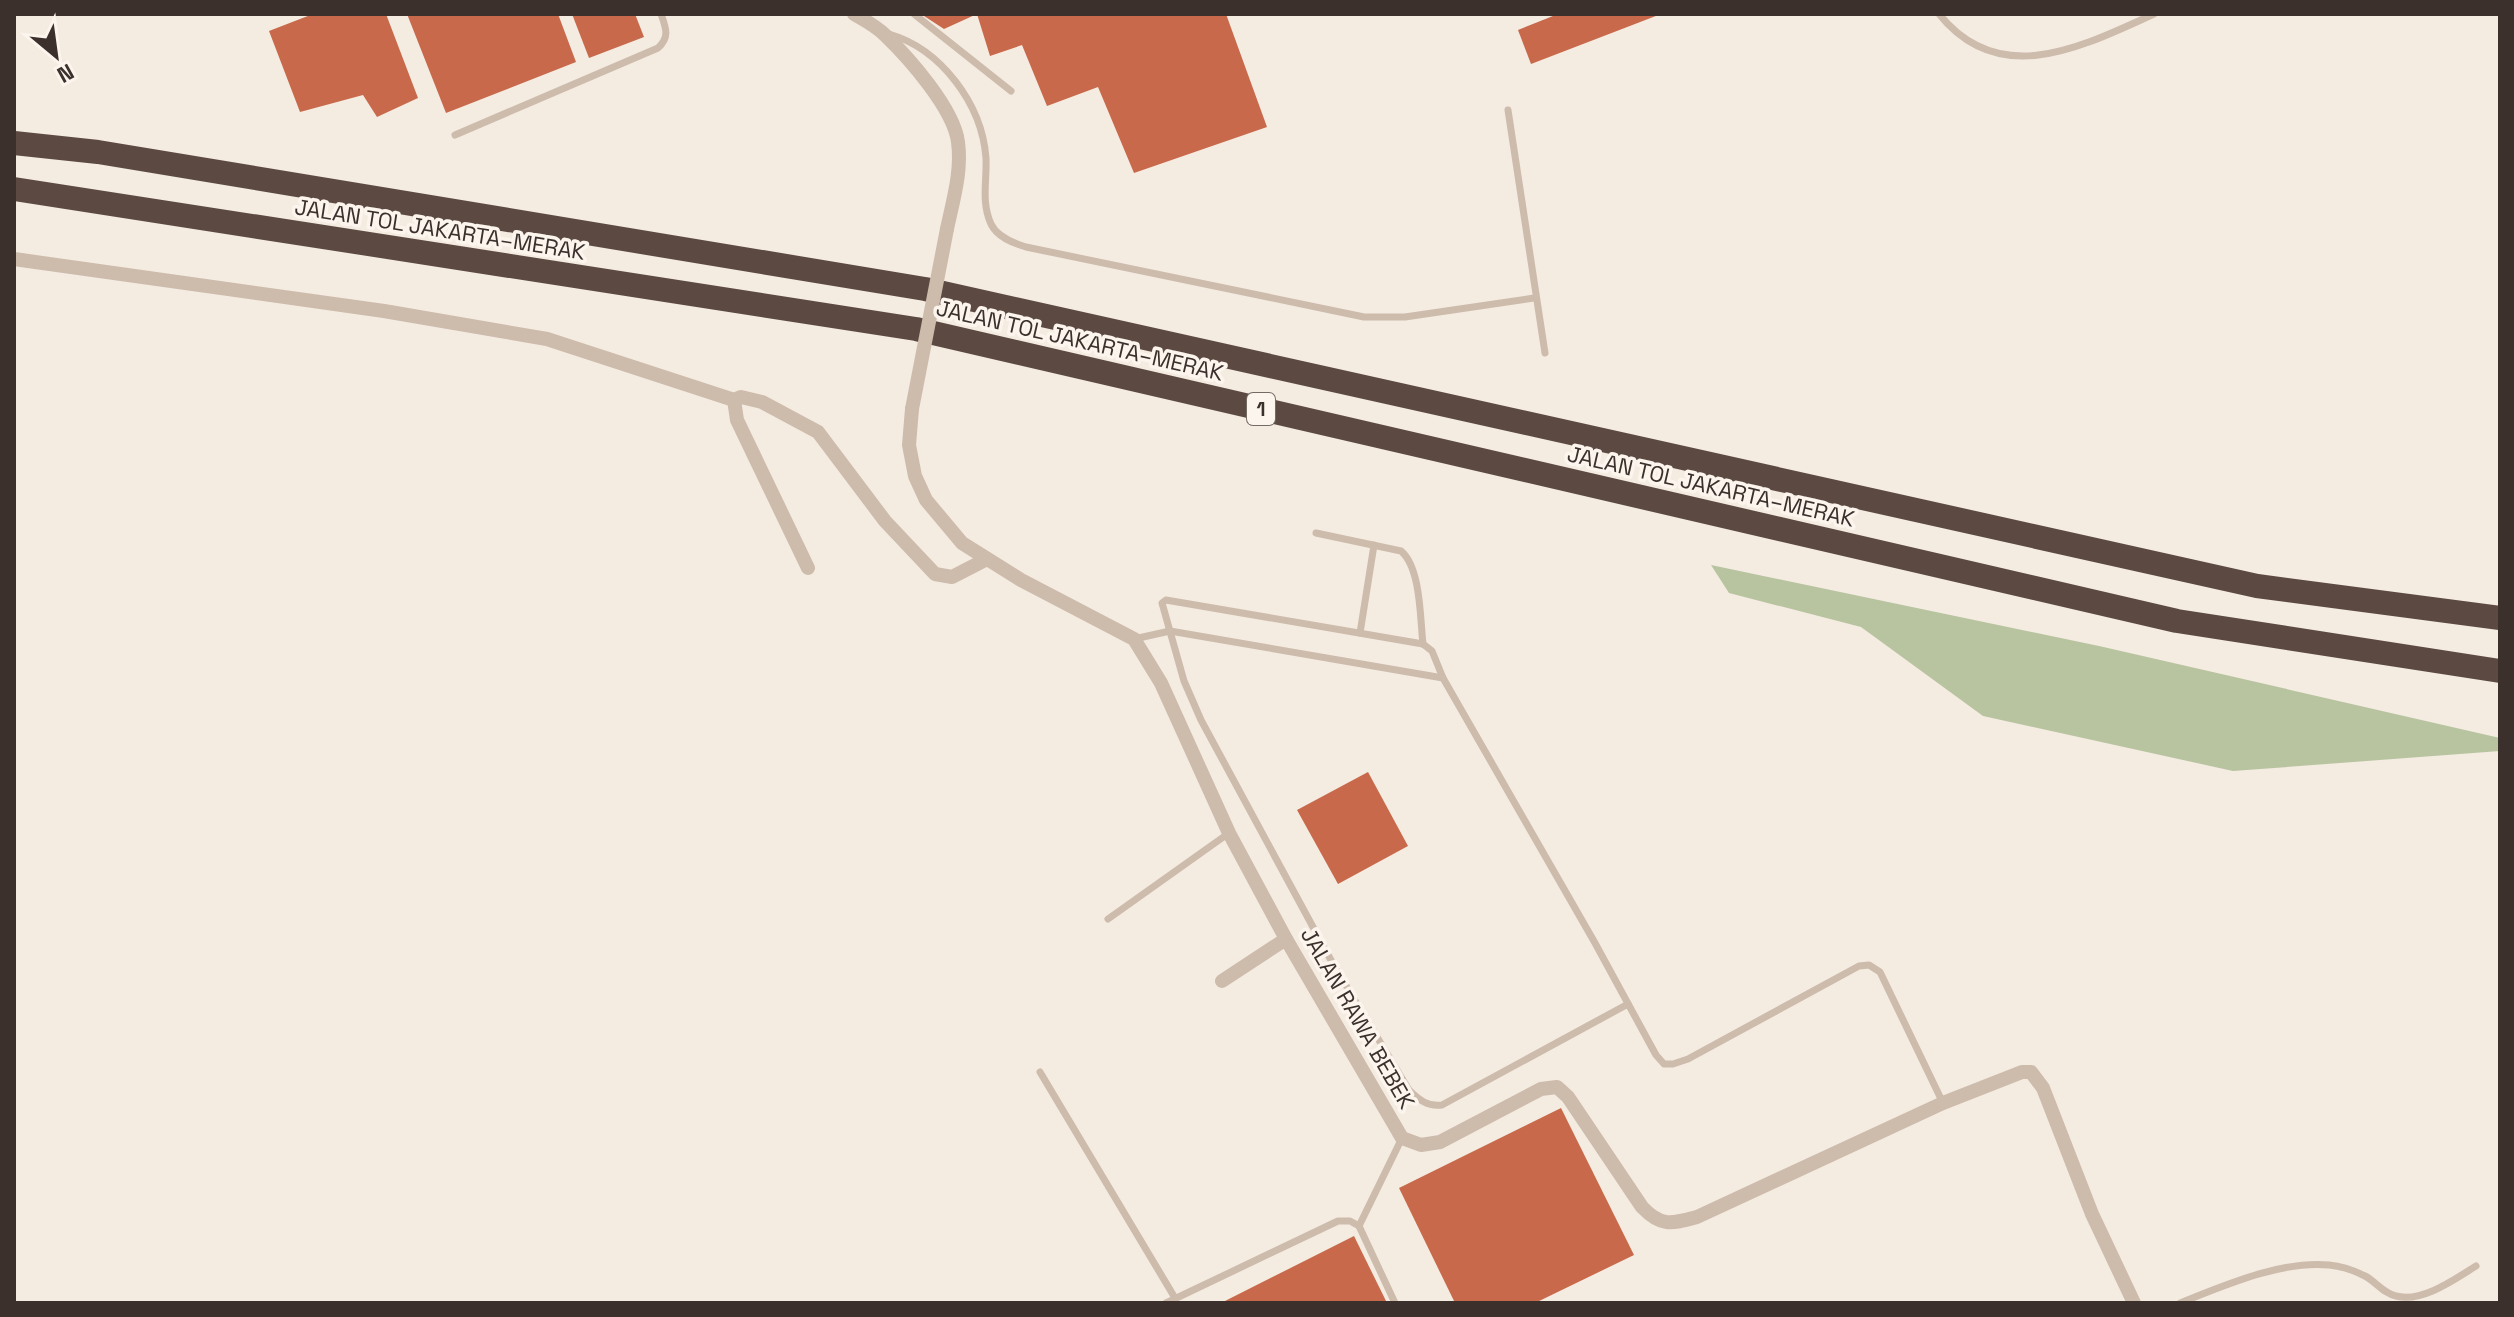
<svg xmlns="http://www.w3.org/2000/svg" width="2514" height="1317" viewBox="0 0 2514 1317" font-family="'Space Grotesk',sans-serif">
  <rect width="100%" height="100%" fill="#f4ebe1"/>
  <polygon fill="#b8c4a0" points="1711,565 2099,646 2500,738 2500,751 2233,771 1983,716 1861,627 1729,593"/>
  <g fill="#c8694b">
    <polygon points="313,14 386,14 418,98 377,117 363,95 300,112 269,31"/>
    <polygon points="407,14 558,14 576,62 446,113"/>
    <polygon points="572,14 635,14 644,37 589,58"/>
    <polygon points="921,14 1226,14 1267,127 1134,173 1098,87 1047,106 1022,45 990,56 977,14 944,29"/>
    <polygon points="1558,14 1661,14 1531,64 1518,30"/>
    <polygon points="1368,772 1408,846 1338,884 1297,810"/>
    <polygon points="1561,1108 1634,1255 1535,1303 1455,1303 1399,1188"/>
    <polygon points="1354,1236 1387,1303 1221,1303"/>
  </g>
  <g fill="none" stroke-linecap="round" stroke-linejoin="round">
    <g stroke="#cdbbac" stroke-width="7">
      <polyline points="914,14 1011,91"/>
      <path d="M1939,14C2000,90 2083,46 2154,14"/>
      <path d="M889,34C941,49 982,104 986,158C987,181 981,202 991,224C997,237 1013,243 1026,247L1364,317H1405L1534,298"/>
      <polyline points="1508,110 1545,353"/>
      <path d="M455,135L658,48C670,37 666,28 661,14"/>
      <path d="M1316,533L1401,551C1421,568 1420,618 1423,644"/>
      <polyline points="1360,633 1374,545"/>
      <polyline points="1134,639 1170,631 1443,678 1595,943 1656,1055 1664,1064 1673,1064 1688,1059 1859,966 1869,965 1880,972 1943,1103"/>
      <path d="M1443,678L1432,651L1423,644L1166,600L1162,603L1184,681L1201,720L1333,964L1409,1090C1419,1100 1428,1107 1442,1105L1628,1004"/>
      <polyline points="1108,919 1229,833"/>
      <polyline points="1040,1072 1175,1298"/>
      <polyline points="1359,1226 1395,1303"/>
      <polyline points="1166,1303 1338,1221 1350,1221 1359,1226 1402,1138"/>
      <path d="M2180,1303C2223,1286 2282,1260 2329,1265C2340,1266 2355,1271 2365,1276C2375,1281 2384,1294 2396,1296C2422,1303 2455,1279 2476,1266"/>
    </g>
    <g stroke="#cdbbac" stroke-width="14">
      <path d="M854,14C864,20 876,26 885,35C909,58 954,109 958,142C962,172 953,200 947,229"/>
      <polyline points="14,259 384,311 547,339 734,400"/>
      <path d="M912,409L909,445L915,476L926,500L962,543L1021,580L1134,639L1161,683L1229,833L1286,939L1402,1138L1421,1145L1440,1142L1541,1089L1557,1087L1568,1097L1642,1207C1661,1227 1671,1224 1697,1217L1943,1103L2022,1072H2031L2043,1088L2092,1214L2134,1303"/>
      <polyline points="808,568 737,420 734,400 741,397 762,402 818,432 885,521 935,574 952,577 987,559"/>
      <polyline points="1222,981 1286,939"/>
    </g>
    <g stroke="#5c4a42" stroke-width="24">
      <polyline points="14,143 98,152 925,289 2257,586 2500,618"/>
      <polyline points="14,189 916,329 2177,621 2500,671"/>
    </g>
    <polyline stroke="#cdbbac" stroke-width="14" points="912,409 947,229"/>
  </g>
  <g text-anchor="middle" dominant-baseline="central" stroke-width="7" stroke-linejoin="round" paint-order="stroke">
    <rect fill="#fbf5ee" stroke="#756b66" stroke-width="2" x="1247" y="393" width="28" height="32" rx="6"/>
    <g font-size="20" font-weight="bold" fill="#3b302b">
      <text x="1261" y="409">1</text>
    </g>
    <g font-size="22" fill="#3b302b" stroke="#fbf5ee">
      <text transform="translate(440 229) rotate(9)">JALAN TOL JAKARTA–MERAK</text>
      <text transform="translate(1080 340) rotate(13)">JALAN TOL JAKARTA–MERAK</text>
      <text transform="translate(1711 486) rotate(13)">JALAN TOL JAKARTA–MERAK</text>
      <text transform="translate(1358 1018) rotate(60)">JALAN RAWA BEBEK</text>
    </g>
  </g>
  <rect width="2514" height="1317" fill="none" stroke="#3b302b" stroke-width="32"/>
  <g transform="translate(56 56) rotate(151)" stroke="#fbf5ee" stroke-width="6" paint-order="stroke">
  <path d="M0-6L14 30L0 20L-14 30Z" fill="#3b302b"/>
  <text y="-12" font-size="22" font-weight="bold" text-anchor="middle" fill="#3b302b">N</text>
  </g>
</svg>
